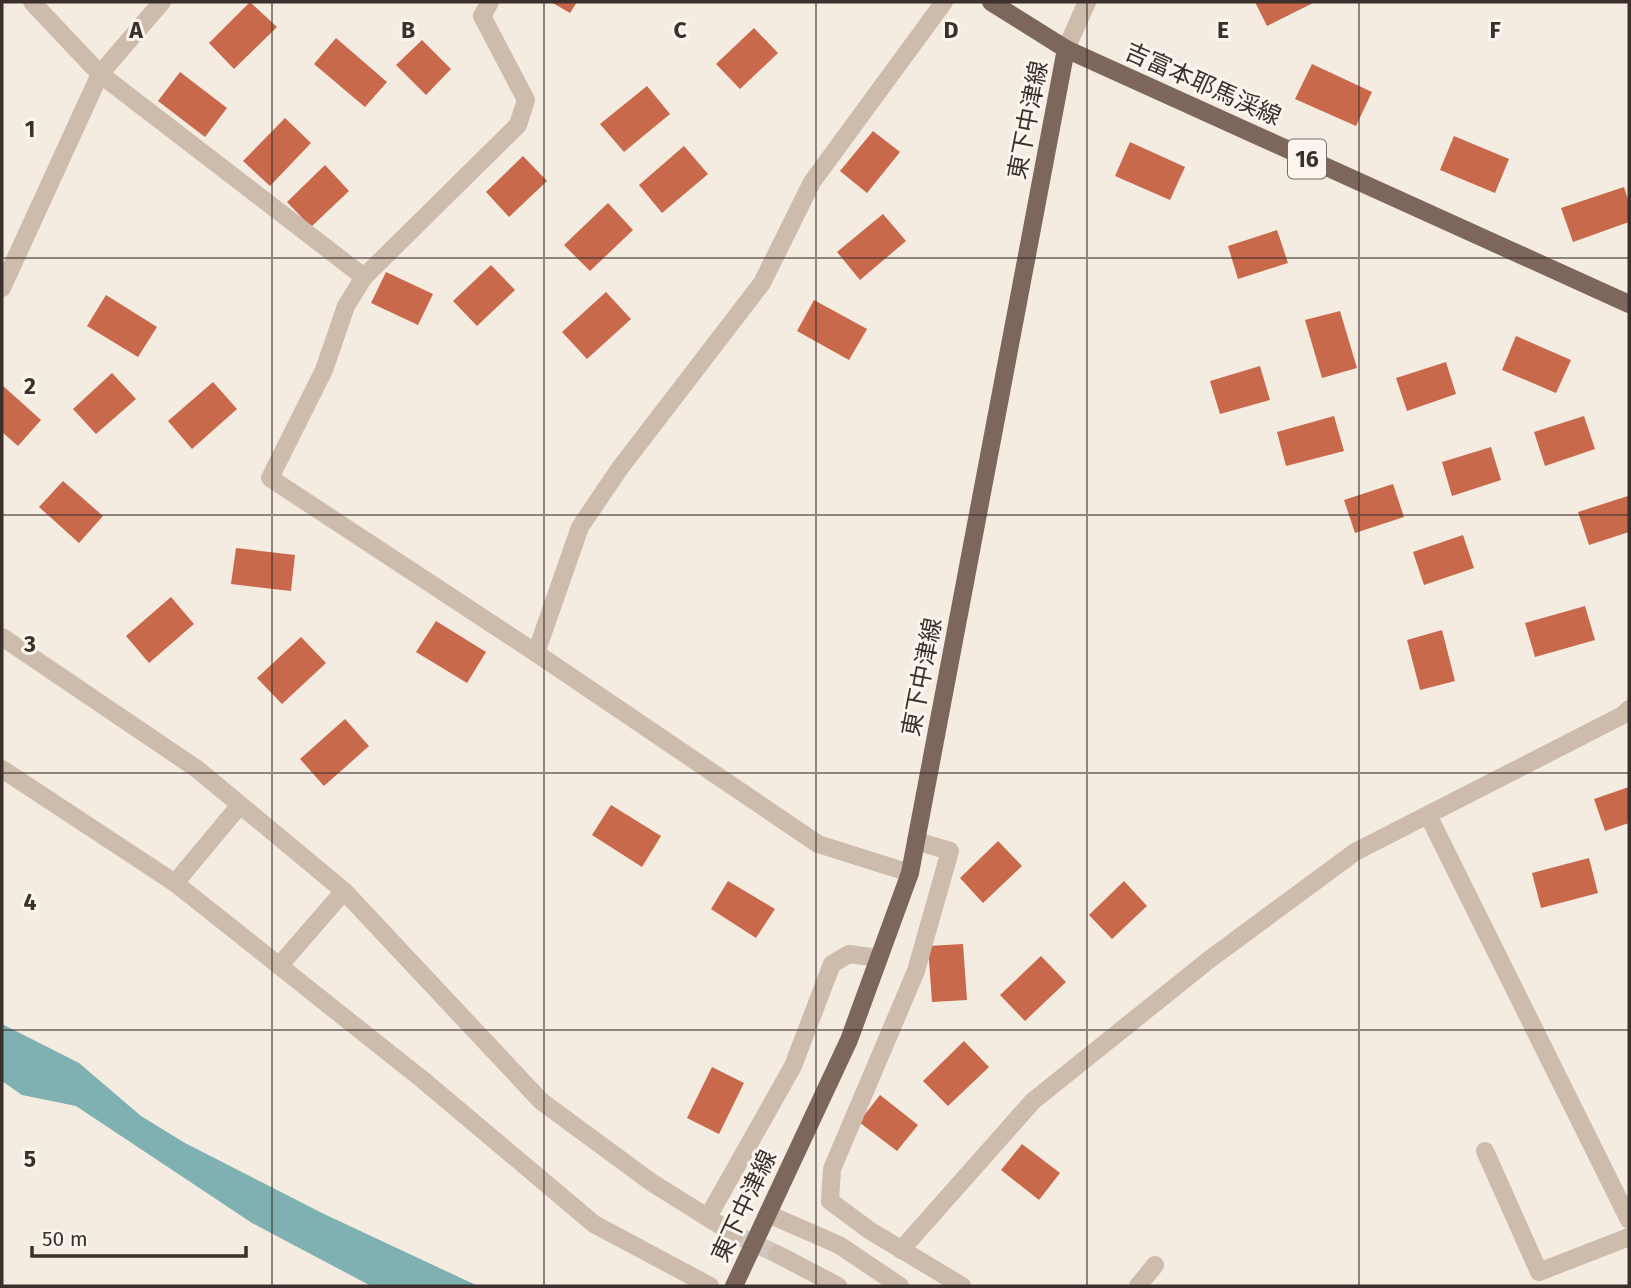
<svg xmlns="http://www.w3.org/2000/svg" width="1631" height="1288" viewBox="0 0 1631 1288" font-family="'Fira Sans','Noto Sans JP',sans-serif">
  <rect width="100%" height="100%" fill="#f4ebe1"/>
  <polygon fill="#7fb0b2" points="2,1024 79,1063 141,1116 185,1143 324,1214 478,1286 371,1286 252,1223 76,1106 22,1095 2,1081"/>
  <g fill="#c8694b">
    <polygon points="250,2 277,27 234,69 209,43"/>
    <polygon points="551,2 577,2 570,13"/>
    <polygon points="1255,2 1315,2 1267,26"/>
    <polygon points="754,28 778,53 740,89 716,64"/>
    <polygon points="336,38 387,82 365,107 314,64"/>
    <polygon points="422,40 451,69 426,95 396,65"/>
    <polygon points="1312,64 1372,92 1356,126 1295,99"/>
    <polygon points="180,72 227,108 205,137 158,101"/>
    <polygon points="647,86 670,114 624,152 600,124"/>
    <polygon points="285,118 311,143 270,186 243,161"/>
    <polygon points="873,131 900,152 867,193 840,171"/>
    <polygon points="1454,136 1509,159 1495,193 1440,170"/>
    <polygon points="1130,142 1185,167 1170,200 1115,176"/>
    <polygon points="684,146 708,174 662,213 639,185"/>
    <polygon points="523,156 547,181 509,217 486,192"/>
    <polygon points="325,165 349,191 311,227 287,202"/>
    <polygon points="1624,187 1629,203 1629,222 1573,242 1561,208"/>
    <polygon points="608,203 633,230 590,271 564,245"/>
    <polygon points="883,214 906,241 860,280 837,252"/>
    <polygon points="1277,230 1288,263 1238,279 1228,246"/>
    <polygon points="491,265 515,290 477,326 453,301"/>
    <polygon points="386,272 433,294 418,325 371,303"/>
    <polygon points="606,292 631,319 587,359 562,332"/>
    <polygon points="106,295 157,327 138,357 87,326"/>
    <polygon points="814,300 867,329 849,360 797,331"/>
    <polygon points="1340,311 1357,368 1322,378 1305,320"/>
    <polygon points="1516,336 1571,360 1556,393 1502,370"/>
    <polygon points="1446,362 1456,394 1407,411 1396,378"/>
    <polygon points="1260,366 1270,400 1220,414 1210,381"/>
    <polygon points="112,373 136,399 96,434 73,409"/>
    <polygon points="213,382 237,409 192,449 168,421"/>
    <polygon points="2,385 41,420 18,446 2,432"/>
    <polygon points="1334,416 1344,451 1286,466 1277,432"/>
    <polygon points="1584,416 1595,449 1545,466 1534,432"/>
    <polygon points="1491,447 1501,480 1452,496 1442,462"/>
    <polygon points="63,481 103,516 79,543 39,507"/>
    <polygon points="1393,484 1404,517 1355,533 1344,500"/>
    <polygon points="1628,496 1629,532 1589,545 1578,512"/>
    <polygon points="1463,535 1474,568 1424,585 1413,552"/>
    <polygon points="236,548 295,555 291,591 231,584"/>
    <polygon points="171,597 194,624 149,663 126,636"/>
    <polygon points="1585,606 1595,640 1535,657 1525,623"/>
    <polygon points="436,621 486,652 467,683 416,652"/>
    <polygon points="1442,630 1455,681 1420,690 1407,640"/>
    <polygon points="301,637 326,663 282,704 257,678"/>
    <polygon points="345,719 369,746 324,786 300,759"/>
    <polygon points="1629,787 1629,823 1605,831 1594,799"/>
    <polygon points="611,805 661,836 642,867 592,835"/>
    <polygon points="998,841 1022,866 983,903 960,878"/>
    <polygon points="1589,858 1598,893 1541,908 1532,873"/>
    <polygon points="728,881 775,909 756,938 711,909"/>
    <polygon points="1124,881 1147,906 1112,939 1089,915"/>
    <polygon points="963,944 967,1000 932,1002 928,946"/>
    <polygon points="1041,956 1066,982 1025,1021 1000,995"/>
    <polygon points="964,1041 989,1067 948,1106 923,1081"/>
    <polygon points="712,1067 744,1083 719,1134 687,1118"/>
    <polygon points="880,1095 918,1125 897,1151 859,1122"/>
    <polygon points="1022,1144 1060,1173 1039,1200 1001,1170"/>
  </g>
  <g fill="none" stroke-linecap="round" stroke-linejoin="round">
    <polyline stroke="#cfc6bd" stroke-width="18" stroke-dasharray="18 9" stroke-linecap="butt" points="734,1234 777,1254"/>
    <g stroke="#cdbbac" stroke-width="18">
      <polyline points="32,2 100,74 364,277"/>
      <polyline points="490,2 482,16 526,100 518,125 364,277 346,306 324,370 270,478 536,653 818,844 910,873"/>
      <polyline points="1066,49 1087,2"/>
      <polyline points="2,288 100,74 162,2"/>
      <polyline points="2,637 197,769 344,891 541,1101 651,1182 734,1234"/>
      <polyline points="536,653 580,527 620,468 762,283 812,182 944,2"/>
      <polyline points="2,769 175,883 423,1080 594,1224 710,1286"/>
      <polyline points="1428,815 1629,1220"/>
      <polyline points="916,841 950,851 916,971 832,1169 830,1201 869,1230 962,1286"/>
      <polyline points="175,883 240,805"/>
      <polyline points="279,966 344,891"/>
      <polyline points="1485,1151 1539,1272 1629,1237"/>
      <polyline points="768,1214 839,1245 900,1286"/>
      <polyline points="708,1217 793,1066 832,964 849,954 879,958"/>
      <polyline points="901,1250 1033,1101 1210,959 1355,852 1623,715 1629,709"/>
      <polyline points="777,1254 838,1286"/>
      <polyline points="1138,1286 1155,1265"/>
    </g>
    <g stroke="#7d675c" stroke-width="18">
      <polyline points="991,2 1066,49 1629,304"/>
      <polyline points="734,1286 849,1040 910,873 1066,49"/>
    </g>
  </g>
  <path fill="none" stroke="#3b302b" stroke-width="2" stroke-opacity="0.55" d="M272,2V1286M544,2V1286M816,2V1286M1087,2V1286M1359,2V1286M2,258H1629M2,515H1629M2,773H1629M2,1030H1629"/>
  <g text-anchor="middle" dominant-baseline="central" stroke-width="6" stroke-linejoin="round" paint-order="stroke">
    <rect fill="#fbf5ee" stroke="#756b66" stroke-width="2" x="1288" y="139.5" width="38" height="39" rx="5"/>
    <g font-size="23" font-weight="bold" fill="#3b302b">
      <text x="1307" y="159">16</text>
    </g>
    <g font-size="24" fill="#3b302b" stroke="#fbf5ee">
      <text transform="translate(1203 84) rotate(24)">吉富本耶馬渓線</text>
      <text transform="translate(1028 120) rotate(-79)">東下中津線</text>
      <text transform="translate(922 677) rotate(-79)">東下中津線</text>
      <text transform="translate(744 1206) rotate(-65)">東下中津線</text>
    </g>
  </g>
  <g font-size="23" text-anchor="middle" font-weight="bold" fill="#3b302b" stroke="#fbf5ee" stroke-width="6" stroke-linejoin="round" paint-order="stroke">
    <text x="136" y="38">A</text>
    <text x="408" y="38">B</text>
    <text x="680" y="38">C</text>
    <text x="951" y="38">D</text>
    <text x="1223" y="38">E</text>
    <text x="1495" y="38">F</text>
    <text x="30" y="137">1</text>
    <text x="30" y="394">2</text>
    <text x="30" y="652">3</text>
    <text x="30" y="910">4</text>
    <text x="30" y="1167">5</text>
  </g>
  <rect width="1631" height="1288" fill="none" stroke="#3b302b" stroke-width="7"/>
  <path d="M32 1246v10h214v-10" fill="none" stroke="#3b302b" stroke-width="3.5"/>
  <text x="42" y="1246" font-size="21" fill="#3b302b" stroke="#fbf5ee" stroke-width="5" paint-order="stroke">50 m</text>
</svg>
